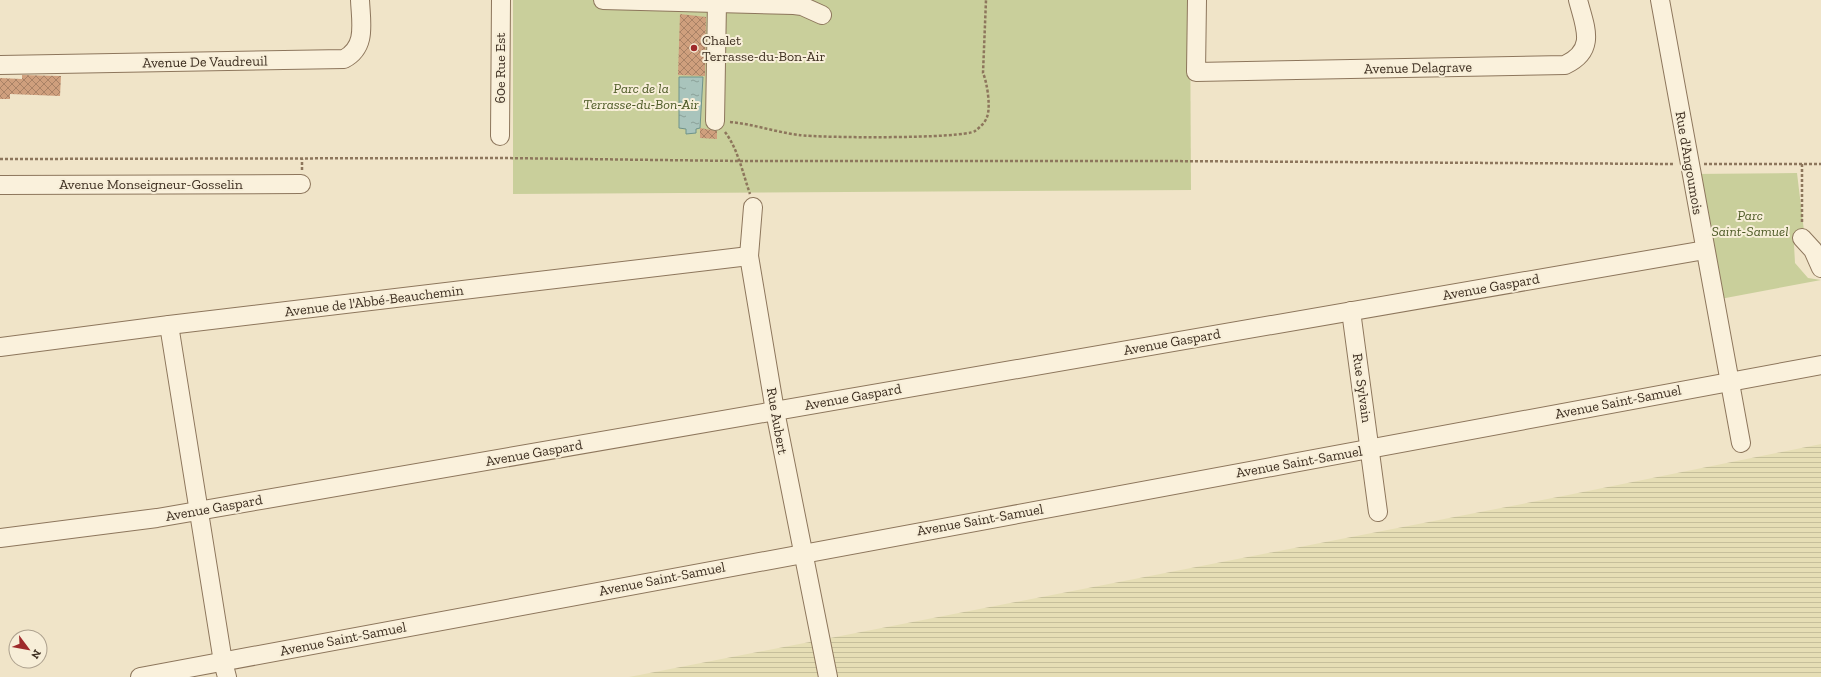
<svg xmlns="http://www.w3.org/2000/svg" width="1821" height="677" viewBox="0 0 1821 677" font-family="'Zilla Slab',serif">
  <defs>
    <pattern id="farmland-rules" width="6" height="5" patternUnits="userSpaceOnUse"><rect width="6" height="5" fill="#e6deb5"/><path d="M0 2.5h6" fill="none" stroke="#c6bf9b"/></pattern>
    <pattern id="water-ripples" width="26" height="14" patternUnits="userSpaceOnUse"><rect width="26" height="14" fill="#a9c4bc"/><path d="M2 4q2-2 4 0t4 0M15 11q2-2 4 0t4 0" fill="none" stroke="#8ba098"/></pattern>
    <pattern id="building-cross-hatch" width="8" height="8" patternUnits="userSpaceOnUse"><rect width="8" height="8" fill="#cf9f7d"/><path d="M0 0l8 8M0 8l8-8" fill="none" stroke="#a98266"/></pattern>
  </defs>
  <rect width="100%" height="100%" fill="#f0e4c8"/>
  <polygon fill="url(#farmland-rules)" points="1821,444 1821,677 629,677 1568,495"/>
  <g fill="#c9cf9b">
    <polygon points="513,0 1190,0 1191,190 513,194"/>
    <polygon points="1797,173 1804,231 1794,245 1795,263 1808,278 1821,280 1715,300 1691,174"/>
  </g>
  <polygon fill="url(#water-ripples)" stroke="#6f938a" points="679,77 703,77 700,128 696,129 696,133 686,134 686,129 679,128"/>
  <g fill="url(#building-cross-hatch)">
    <polygon points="680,14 706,17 705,76 678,75"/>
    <polygon points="22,75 61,76 60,96 10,94 10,99 0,99 0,78 22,79"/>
    <polygon points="700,128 717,131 717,139 700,138"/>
  </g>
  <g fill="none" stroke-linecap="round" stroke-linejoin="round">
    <defs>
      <g id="minor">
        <polyline points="603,0 794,5 802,6 822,15"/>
        <path d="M1197,0L1196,72L1565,65C1597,50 1585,27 1578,0"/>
        <polyline points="1660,0 1741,443"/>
        <path d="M0,65L344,59C367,47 361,23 360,0"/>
        <polyline points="715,121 717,2"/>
        <polyline points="500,136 501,0"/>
        <polyline points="0,185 301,184"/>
        <polyline points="753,207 749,256 775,411 828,677"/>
        <polyline points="1802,238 1813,250 1821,268"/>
        <polyline points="1351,311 1378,512"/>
        <polyline points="169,325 223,662 227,677"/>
        <polyline points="0,347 169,325 749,256"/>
        <polyline points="0,538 157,518 1705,250"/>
        <polyline points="140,677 1821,365"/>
      </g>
    </defs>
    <use href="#minor" stroke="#8d765c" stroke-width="20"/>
    <g stroke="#8d765c" stroke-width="2.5" stroke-dasharray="3 2" stroke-linecap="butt">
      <path d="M730,122C753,124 775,132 799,135C820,138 963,139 975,131C980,127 985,123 987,117C991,107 987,82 983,73L986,0"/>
      <path d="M725,132C738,149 743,174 750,194"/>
      <polyline points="0,159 502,158 738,161 1159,161 1675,164"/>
      <polyline points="1704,164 1821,164"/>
      <polyline points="1802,164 1802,224"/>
      <polyline points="302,170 302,159"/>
    </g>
    <use href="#minor" stroke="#faf1dc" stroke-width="18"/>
  </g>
  <circle fill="#9e2a2b" stroke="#f7eed8" stroke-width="1.5" cx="694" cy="48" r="4"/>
  <g text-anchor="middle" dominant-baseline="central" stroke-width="4" stroke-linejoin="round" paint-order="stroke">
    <g font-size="14" fill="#3d2e20" stroke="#f7eed8" text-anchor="start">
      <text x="702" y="40">Chalet<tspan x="702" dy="16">Terrasse-du-Bon-Air</tspan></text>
    </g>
    <g font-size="14" fill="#3d2e20" stroke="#f7eed8">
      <text transform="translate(205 62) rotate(-1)">Avenue De Vaudreuil</text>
      <text transform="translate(500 68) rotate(-90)">60e Rue Est</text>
      <text transform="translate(1418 68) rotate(-1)">Avenue Delagrave</text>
      <text transform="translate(1689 163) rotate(80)">Rue d'Angoumois</text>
      <text x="151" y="184">Avenue Monseigneur-Gosselin</text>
      <text transform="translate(1491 287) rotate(-10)">Avenue Gaspard</text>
      <text transform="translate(374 301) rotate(-7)">Avenue de l'Abbé-Beauchemin</text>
      <text transform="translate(1172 342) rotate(-10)">Avenue Gaspard</text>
      <text transform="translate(1362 388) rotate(82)">Rue Sylvain</text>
      <text transform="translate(853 397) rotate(-10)">Avenue Gaspard</text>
      <text transform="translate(1618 402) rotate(-11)">Avenue Saint-Samuel</text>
      <text transform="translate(777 421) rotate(80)">Rue Aubert</text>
      <text transform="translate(534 453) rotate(-10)">Avenue Gaspard</text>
      <text transform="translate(1299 462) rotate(-10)">Avenue Saint-Samuel</text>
      <text transform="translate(214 508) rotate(-10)">Avenue Gaspard</text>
      <text transform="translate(980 520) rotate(-10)">Avenue Saint-Samuel</text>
      <text transform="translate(662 579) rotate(-11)">Avenue Saint-Samuel</text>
      <text transform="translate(343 639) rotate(-11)">Avenue Saint-Samuel</text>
    </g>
    <g font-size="14" font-style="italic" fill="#4d5a26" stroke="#f7eed8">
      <text x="641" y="88">Parc de la<tspan x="641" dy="16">Terrasse-du-Bon-Air</tspan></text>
      <text x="1750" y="215">Parc<tspan x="1750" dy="16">Saint-Samuel</tspan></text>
    </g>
  </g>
  <g transform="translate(28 649) rotate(122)"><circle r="19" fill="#f7eed8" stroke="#ada18e"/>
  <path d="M0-3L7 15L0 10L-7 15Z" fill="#9e2a2b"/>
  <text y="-6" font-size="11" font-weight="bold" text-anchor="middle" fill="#3d2e20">N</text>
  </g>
</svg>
